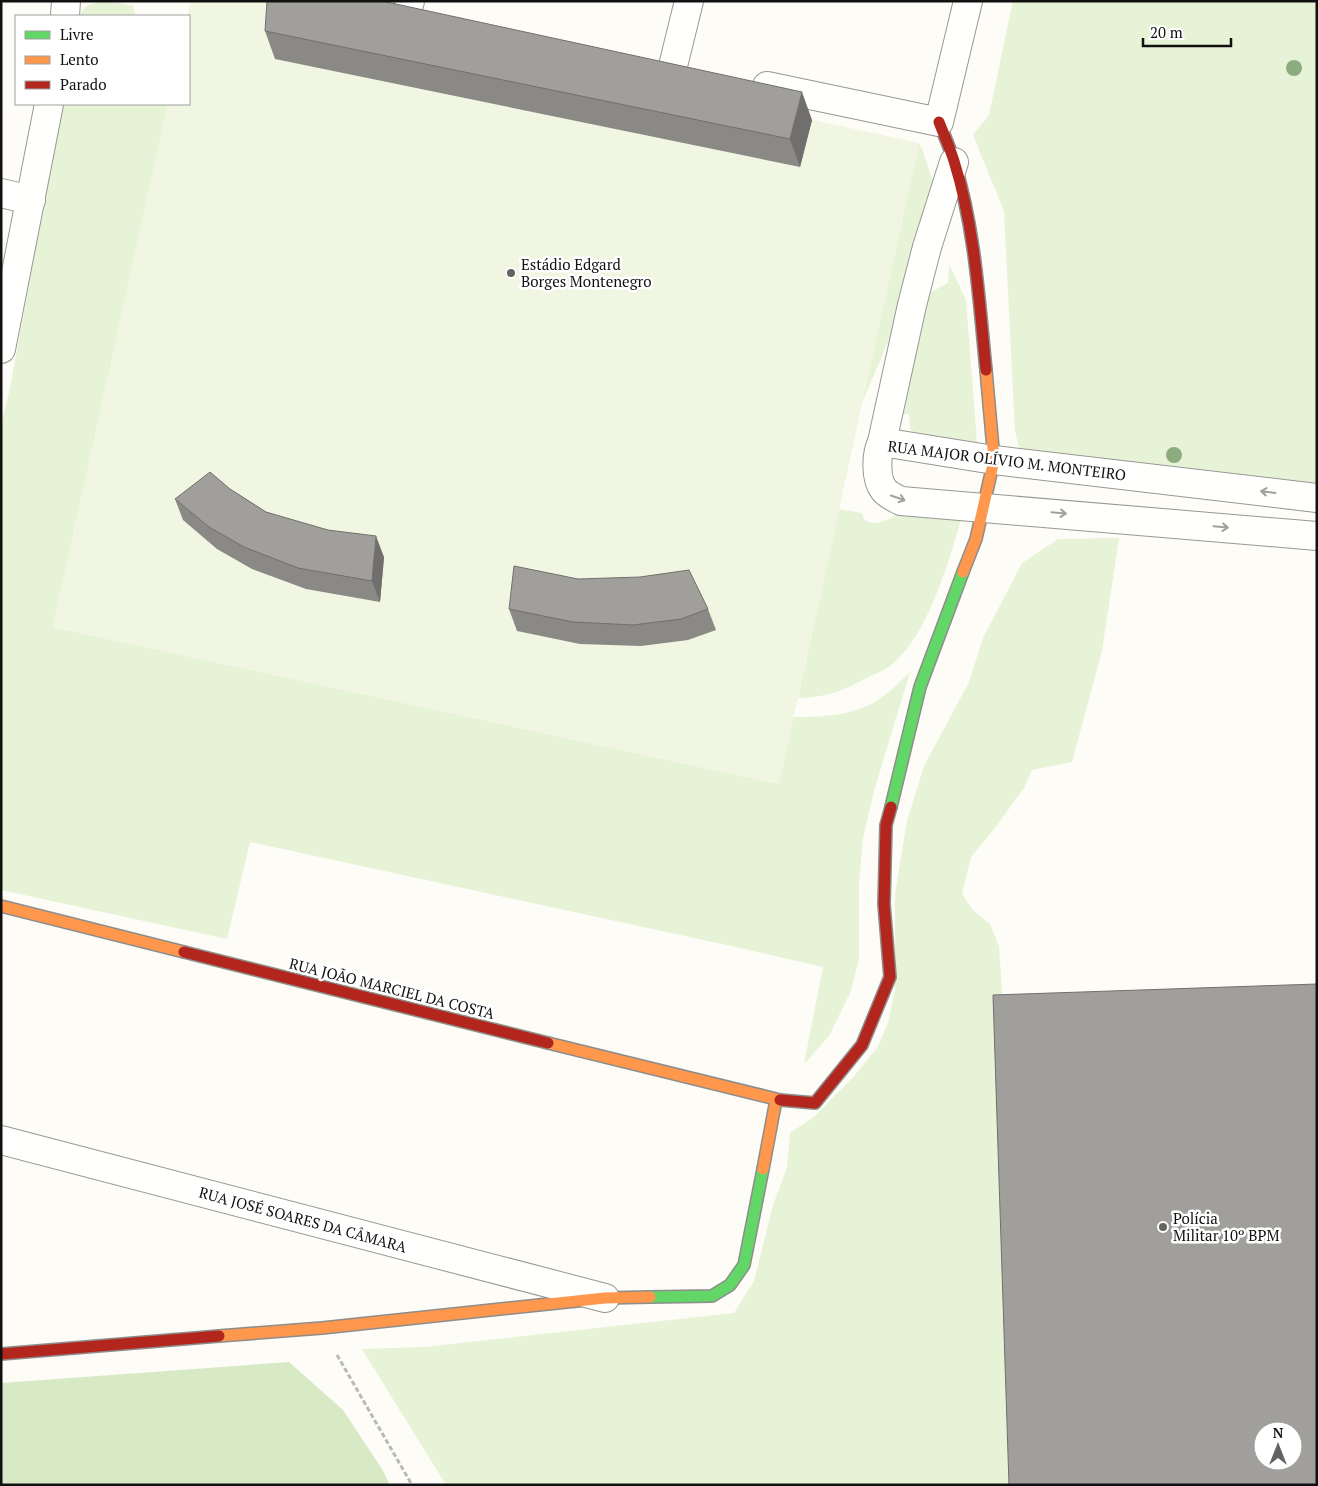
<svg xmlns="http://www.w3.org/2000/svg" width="1318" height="1486" viewBox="0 0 1318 1486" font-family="'PT Serif',serif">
  <rect width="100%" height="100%" fill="#fdfcf7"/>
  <g fill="#e7f3d7" fill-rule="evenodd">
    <path d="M108,1L133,6L136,16H80C84,3 96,3 108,1Z"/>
    <polygon points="1013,1 1317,1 1317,486 1033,455 1019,448 1015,431 1004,211 973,135 989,115"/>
    <path d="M60,104H168L53,627L779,784L793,717C817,717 845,716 867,706C883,699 897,685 910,672L874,791L863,838L859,882V960L850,993L829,1036L804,1064L823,967L745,949L250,842L227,939L1,890V425L10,388L51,164Z"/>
    <polygon points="919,143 923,151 937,194 906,299 862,403"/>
    <polygon points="949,264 966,300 977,442 968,444 914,434 910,429 909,414 900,415 923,316 931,292 948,283"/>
    <path d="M897,507L963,513C949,560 929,635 890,666C882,672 871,675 863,680C838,693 825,697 798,698L839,509L862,513C865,530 885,521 895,516Z"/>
    <path d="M1119,538L1102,651L1072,762L1032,770L1024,788L995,828L971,857L962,894L972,909L990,924L999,946L1004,1022L1317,1012V1485H446L362,1349L424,1347L734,1313L754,1281L773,1205L787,1168L790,1133L815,1116L855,1075L877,1048L888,1023L895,990V894L907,821L924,766L969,682L983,638L1022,563L1058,539ZM1263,1431H1293V1461H1263Z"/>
  </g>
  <polygon fill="#d8eac5" points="289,1362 343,1410 382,1469 390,1485 1,1485 1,1383"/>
  <polygon fill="#f0f6e1" points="191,1 263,1 919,143 779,784 53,627 168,104 189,104 189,16 187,16"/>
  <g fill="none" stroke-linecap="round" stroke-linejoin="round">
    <defs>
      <g id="street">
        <polyline points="407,12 410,1"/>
        <polyline points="65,16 66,1"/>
        <polyline points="673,66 689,1"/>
        <polyline points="767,86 939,122 968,1"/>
        <path d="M954,162L927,247L912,305L882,442C876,454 875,479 884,490C888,495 895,498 901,501L1317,536"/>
        <polyline points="1,193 31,200"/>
        <polyline points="1,349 49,104"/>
        <polyline points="882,442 994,460 1317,498"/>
        <polyline points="1,1140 605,1298"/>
      </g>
      <g id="fast">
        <polyline points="891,807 920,687 963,572"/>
        <polyline points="650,1297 712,1296 730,1285 744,1265 763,1169"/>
      </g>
      <g id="slow">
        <polyline points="963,572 976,539 994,460 986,370"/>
        <polyline points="1,906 184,952"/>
        <polyline points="548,1043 780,1100"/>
        <polyline points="763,1169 776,1100"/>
        <polyline points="219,1336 322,1328 605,1298 650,1297"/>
      </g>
      <g id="jam">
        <path d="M939,122C944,135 950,148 954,161C975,228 979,300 986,370"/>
        <polyline points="184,952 548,1043"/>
        <polyline points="780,1100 815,1103 862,1045 890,977 884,904 886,825 891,807"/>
        <polyline points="1,1354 219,1336"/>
      </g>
    </defs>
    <use href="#street" stroke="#979795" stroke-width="30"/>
    <use href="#fast" stroke="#8e8d8b" stroke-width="14"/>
    <use href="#slow" stroke="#8e8d8b" stroke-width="14"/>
    <use href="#jam" stroke="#8e8d8b" stroke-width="14"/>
    <polyline stroke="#b9b9b8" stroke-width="3" stroke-dasharray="5 2.5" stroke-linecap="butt" points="337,1355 412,1485"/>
    <use href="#street" stroke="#fffffe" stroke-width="28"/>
    <use href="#fast" stroke="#63d668" stroke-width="11"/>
    <use href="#slow" stroke="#ff974d" stroke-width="11"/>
    <use href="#jam" stroke="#b3261e" stroke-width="11"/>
  </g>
  <g fill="#8cac80">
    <circle cx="1294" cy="68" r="8"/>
    <circle cx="1174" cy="455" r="8"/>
  </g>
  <g fill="#8a8986">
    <polygon points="265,31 812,120 800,167 275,59"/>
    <polygon points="230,489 266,512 384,557 380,602 306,589 252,569 217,549 183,520 175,499"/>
    <polygon points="509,609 708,609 716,630 688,640 641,646 580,644 517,631"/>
  </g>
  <g fill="#716f6d">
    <polygon points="802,92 812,120 800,167 790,139"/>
    <polygon points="376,536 384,557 380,602 372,581"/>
  </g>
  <g fill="#a19f9c" stroke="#716f6d" fill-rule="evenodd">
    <polygon points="267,1 382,1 802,92 790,139 265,31"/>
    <polygon points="210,472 230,489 266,512 328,530 376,536 372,581 298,568 244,547 209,527 175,499"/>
    <polygon points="514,566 578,579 640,577 689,570 708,609 681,619 633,625 573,622 509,609"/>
    <path d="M1317,984V1485H1009L993,995ZM1263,1431H1293V1461H1263Z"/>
  </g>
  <defs><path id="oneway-shaft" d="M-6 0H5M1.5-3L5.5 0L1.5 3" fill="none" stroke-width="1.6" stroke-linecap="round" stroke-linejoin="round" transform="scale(1.25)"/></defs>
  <g stroke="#a0a09f">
    <use href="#oneway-shaft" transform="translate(1268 492) rotate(-173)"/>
    <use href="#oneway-shaft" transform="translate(898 498) rotate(19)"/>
    <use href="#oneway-shaft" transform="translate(1059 513) rotate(5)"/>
    <use href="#oneway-shaft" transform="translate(1221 527) rotate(5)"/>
  </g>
  <g fill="#646362" stroke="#fff" stroke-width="2">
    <circle cx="511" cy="273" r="5"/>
    <circle cx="1163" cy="1227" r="5"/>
  </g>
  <g text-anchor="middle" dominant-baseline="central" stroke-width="5" stroke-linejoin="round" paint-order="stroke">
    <g font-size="15" fill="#111" stroke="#fff" text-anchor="start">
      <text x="521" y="264">Estádio Edgard<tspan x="521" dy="17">Borges Montenegro</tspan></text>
      <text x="1173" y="1218">Polícia<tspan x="1173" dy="17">Militar 10º BPM</tspan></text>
    </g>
    <g font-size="15" fill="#111" stroke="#fff">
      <text transform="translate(1007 460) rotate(7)">RUA MAJOR OLÍVIO M. MONTEIRO</text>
      <text transform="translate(392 988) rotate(14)">RUA JOÃO MARCIEL DA COSTA</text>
      <text transform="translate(303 1219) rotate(15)">RUA JOSÉ SOARES DA CÂMARA</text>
    </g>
  </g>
  <rect width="1318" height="1486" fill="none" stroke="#111111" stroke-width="5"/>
  <rect x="15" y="15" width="175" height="90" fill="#ffffff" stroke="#a0a0a0"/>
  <rect x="25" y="31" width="25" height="8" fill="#63d668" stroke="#a0a0a0"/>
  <text x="60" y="40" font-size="15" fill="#111111">Livre</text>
  <rect x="25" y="56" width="25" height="8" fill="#ff974d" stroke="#a0a0a0"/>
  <text x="60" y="65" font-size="15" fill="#111111">Lento</text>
  <rect x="25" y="81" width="25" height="8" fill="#b3261e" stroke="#a0a0a0"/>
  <text x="60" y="90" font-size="15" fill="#111111">Parado</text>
  <g transform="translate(1278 1446)"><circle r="24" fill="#ffffff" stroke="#a0a0a0"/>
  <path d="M0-4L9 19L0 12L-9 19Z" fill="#646362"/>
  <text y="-8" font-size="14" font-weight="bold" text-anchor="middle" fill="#111111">N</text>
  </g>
  <path d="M1143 38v8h88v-8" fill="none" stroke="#111111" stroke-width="2.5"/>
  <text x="1150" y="38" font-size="15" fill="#111111" stroke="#ffffff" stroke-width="4" paint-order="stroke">20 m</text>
</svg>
